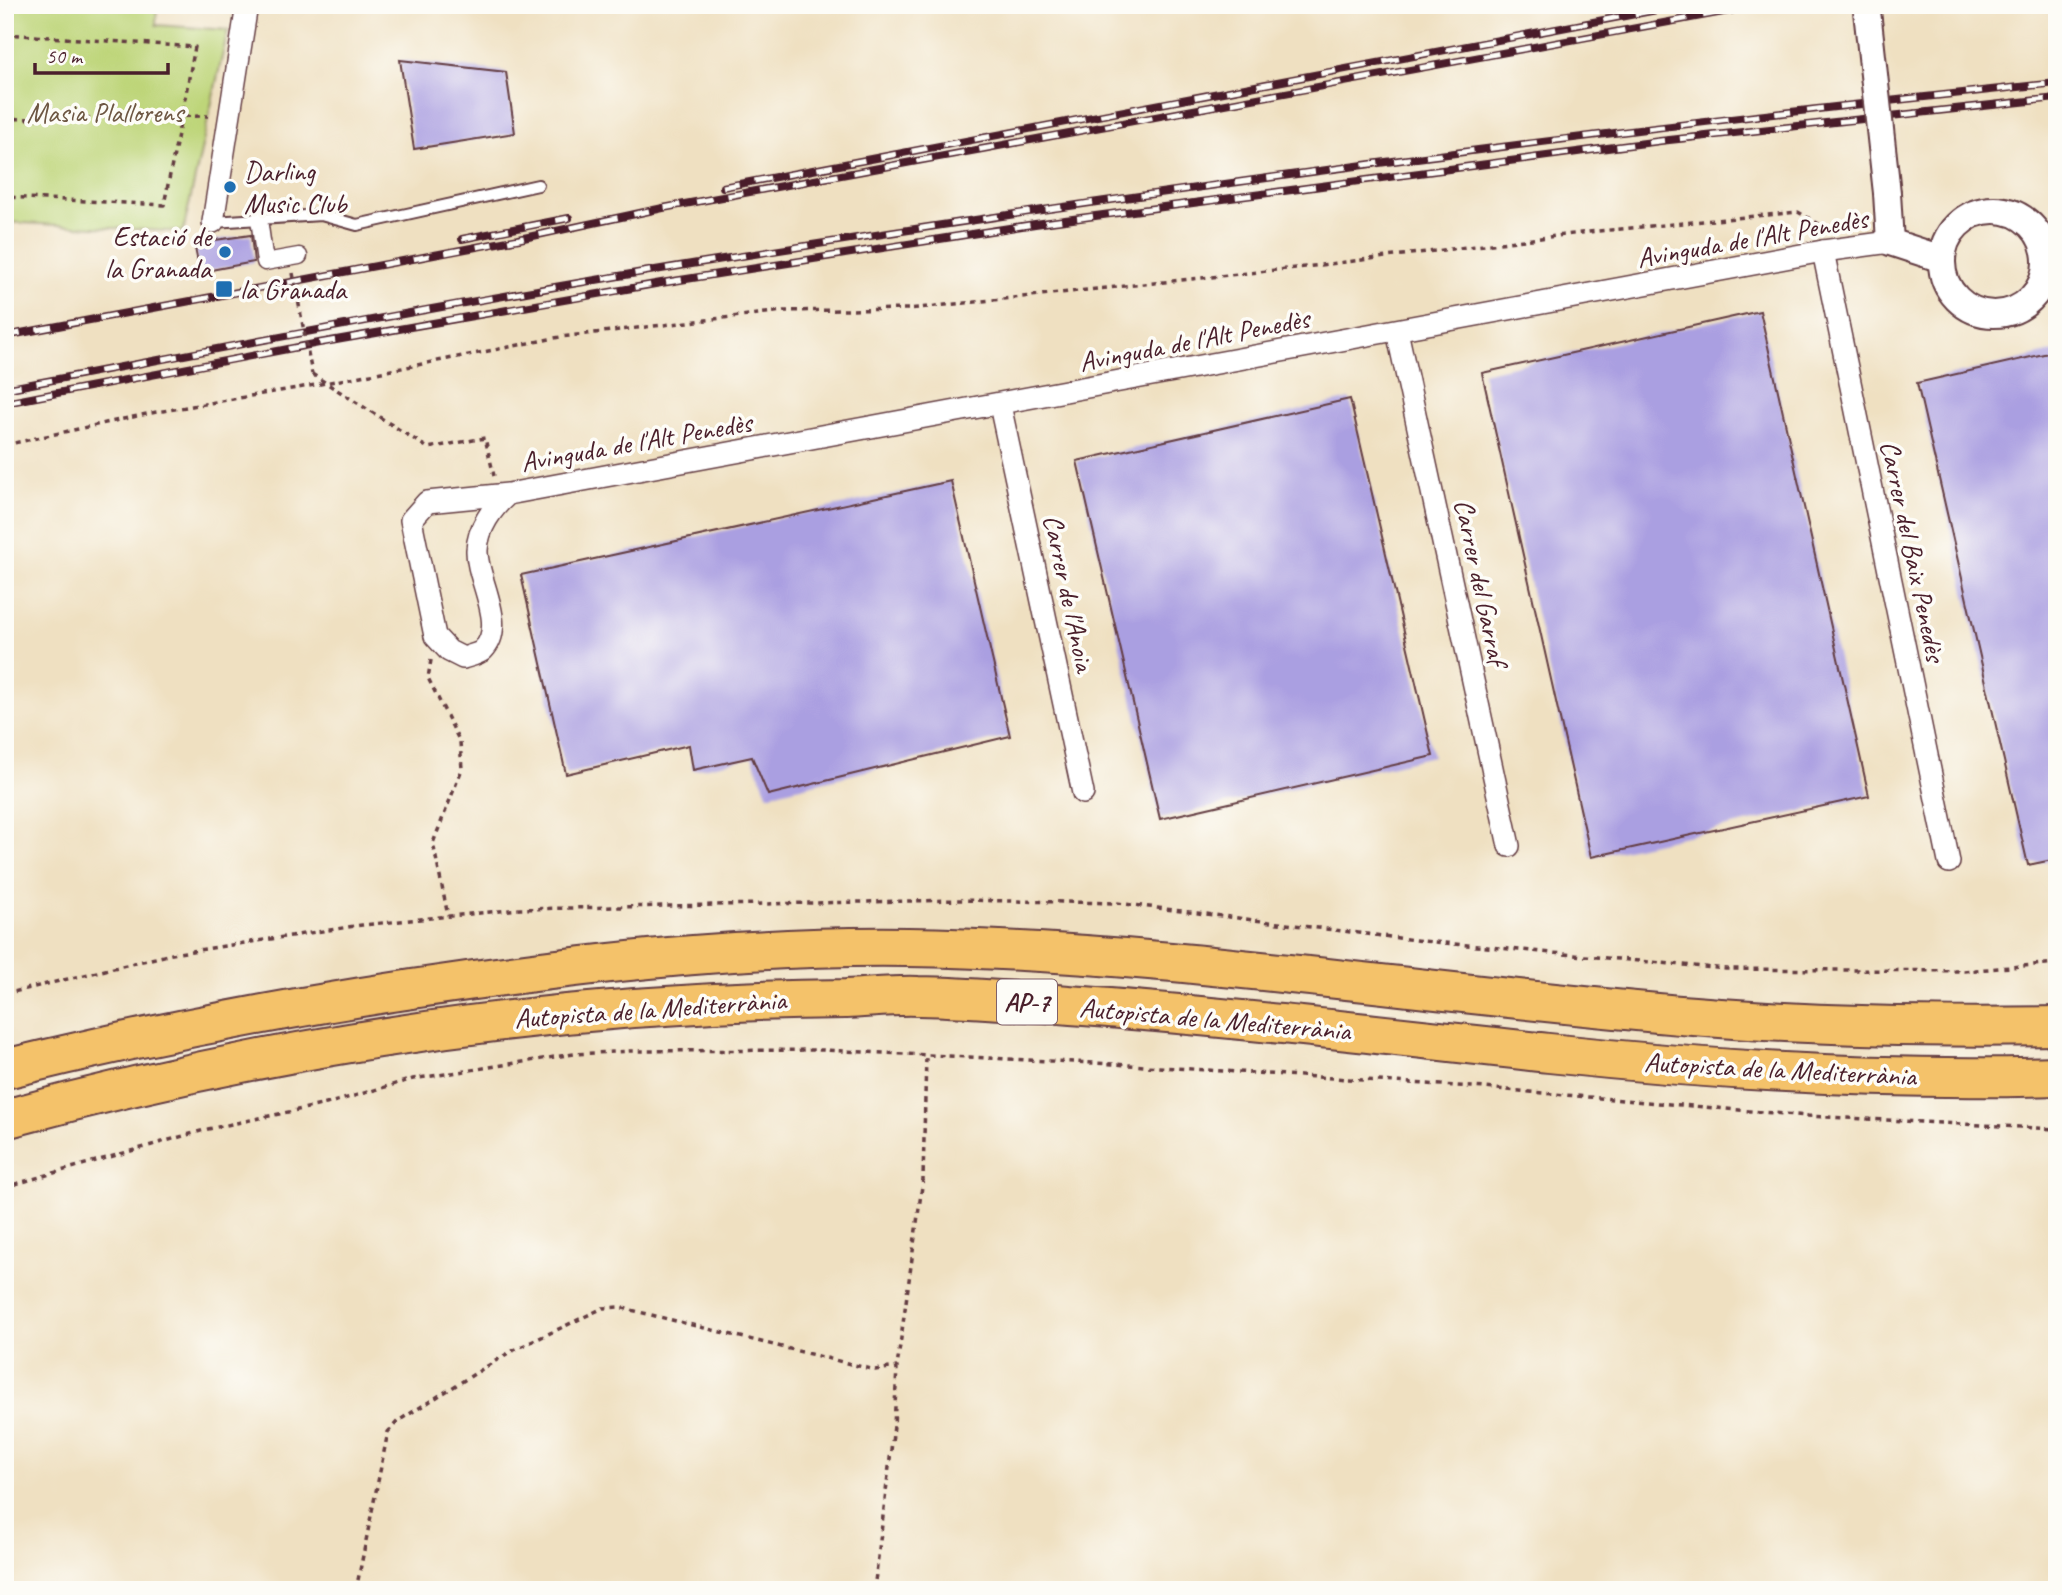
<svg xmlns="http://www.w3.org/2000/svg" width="2062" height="1595" viewBox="0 0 2062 1595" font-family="Caveat,sans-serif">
  <rect width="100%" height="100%" fill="#fdfcf7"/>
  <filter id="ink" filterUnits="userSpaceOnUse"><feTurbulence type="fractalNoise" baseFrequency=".0143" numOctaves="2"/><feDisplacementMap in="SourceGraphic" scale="14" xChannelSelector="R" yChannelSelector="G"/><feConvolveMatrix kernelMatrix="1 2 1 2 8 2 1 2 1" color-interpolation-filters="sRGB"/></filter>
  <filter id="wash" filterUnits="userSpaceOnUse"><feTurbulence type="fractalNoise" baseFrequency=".00686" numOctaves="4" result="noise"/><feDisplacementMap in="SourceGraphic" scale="28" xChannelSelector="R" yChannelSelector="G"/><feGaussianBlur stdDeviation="1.57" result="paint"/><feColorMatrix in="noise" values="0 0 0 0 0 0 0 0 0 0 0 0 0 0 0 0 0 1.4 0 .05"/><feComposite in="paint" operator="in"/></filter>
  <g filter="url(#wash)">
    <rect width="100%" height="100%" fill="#efe0c1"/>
    <polygon fill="#bed579" stroke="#847a52" stroke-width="2" points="5,5 157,5 156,25 228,30 183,232 5,222"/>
    <g id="blocks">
      <g fill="#aa9fe1">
        <polygon points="400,60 506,72 515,133 414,149"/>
        <polygon points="251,235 254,262 200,272 194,243"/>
        <polygon points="1760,311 1869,796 1591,857 1482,373"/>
        <polygon points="2057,351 2057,859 2028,865 1917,383"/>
        <polygon points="1350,399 1433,756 1160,819 1077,461"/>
        <polygon points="951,481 1010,736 768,795 752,757 693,770 689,745 566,774 521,575"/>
      </g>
    </g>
  </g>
  <g filter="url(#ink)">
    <use href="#blocks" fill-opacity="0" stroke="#633c42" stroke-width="2"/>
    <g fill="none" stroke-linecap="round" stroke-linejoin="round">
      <defs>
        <polyline id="service" points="213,222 321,215 357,225 538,185"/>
        <polyline id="pedestrian" points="259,219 265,262 299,256"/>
        <g id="minor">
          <polyline points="213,222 247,5"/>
          <polyline points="1823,251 1949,862"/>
          <polyline points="1397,331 1509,846"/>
          <polyline points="1000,405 1083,793"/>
          <path d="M508,494C492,508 478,528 477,550C476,579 508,625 483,650C479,654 469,656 463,658L449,651L435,636L411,520L427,502L508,494L1823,251L1890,242"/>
        </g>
        <g id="tertiary">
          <polyline points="1887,193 1890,242 1942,259"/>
          <circle cx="1994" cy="262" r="52"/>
        </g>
        <g id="motorway">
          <path d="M5,1069C160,1031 316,1002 474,980C618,960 762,945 908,947C1172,951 1432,995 1694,1016C1815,1026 1935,1028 2057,1026"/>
          <path d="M5,1119C280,1044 561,1001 846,999C870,998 894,995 918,996C973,997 1029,1002 1084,1006C1239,1018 1394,1036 1549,1053C1718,1071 1887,1081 2057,1076"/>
        </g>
      </defs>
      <use href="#service" stroke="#633c42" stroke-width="14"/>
      <use href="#pedestrian" stroke="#633c42" stroke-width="19"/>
      <use href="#minor" stroke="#633c42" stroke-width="24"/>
      <use href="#tertiary" stroke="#633c42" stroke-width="30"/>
      <use href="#motorway" stroke="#633c42" stroke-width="42"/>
      <g stroke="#633c42" stroke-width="3.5" stroke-dasharray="5 5" stroke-linecap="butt">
        <polyline points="5,34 195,47 164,205 5,197"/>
        <polyline points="5,119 208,116"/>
        <polyline points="312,374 428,448 485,438 494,476"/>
        <polyline points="5,445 151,413 315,385 560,337 783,311 908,309 1305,267 1589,232 1798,212 1829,230"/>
        <polyline points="431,660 428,678 460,742 462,769 433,843 448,916"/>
        <polyline points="5,994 172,954 362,925 520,909 959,900 1117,903 1423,941 1726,969 1964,971 2057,963"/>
        <polyline points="5,1187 208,1129 326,1104 413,1079 574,1054 631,1051 823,1050 1113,1064 1473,1087 1808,1116 2057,1129"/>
        <polyline points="356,1590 388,1432 398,1421 510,1352 603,1308 619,1307 875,1370 897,1367"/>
        <polyline points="874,1590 894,1426 897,1367 923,1179 926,1056"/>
      </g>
      <use href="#service" stroke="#fff" stroke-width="10"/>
      <use href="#pedestrian" stroke="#fff" stroke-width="16"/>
      <use href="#minor" stroke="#fff" stroke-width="21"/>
      <use href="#tertiary" stroke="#fff" stroke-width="26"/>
      <use href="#motorway" stroke="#f4c26a" stroke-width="38"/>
      <defs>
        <g id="rail">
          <polyline points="723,187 1683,5"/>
          <polyline points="462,239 569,218"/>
          <polyline points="5,336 519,239 663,208 1761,5"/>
          <path d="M5,389C244,344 483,297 723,259C1166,188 1611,129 2057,83"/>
          <polyline points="5,403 319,343 661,283 1035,224 1660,141 2057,98"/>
        </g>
      </defs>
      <use href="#rail" stroke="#4a1f2b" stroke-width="8"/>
      <use href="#rail" stroke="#fdfcf7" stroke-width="5" stroke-dasharray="16" stroke-linecap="butt"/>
      <defs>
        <polyline id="tertiary-bridge" points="1867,11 1887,193"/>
      </defs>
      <use href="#tertiary-bridge" stroke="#633c42" stroke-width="30" stroke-linecap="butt"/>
      <polyline stroke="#633c42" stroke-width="3.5" stroke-dasharray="5 5" stroke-linecap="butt" points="293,273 312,374"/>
      <use href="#tertiary-bridge" stroke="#fff" stroke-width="26"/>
    </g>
  </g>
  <g fill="#1f6fb2" stroke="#fdfcf7" stroke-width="2.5">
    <circle cx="230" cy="187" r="7"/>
    <circle cx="225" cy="252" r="7"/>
    <rect x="215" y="280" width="18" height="18" rx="3.5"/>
  </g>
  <g text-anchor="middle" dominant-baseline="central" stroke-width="7" stroke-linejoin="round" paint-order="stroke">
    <rect fill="#fdfcf7" stroke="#806168" stroke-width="2" x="997" y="979.5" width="60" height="45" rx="5"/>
    <g font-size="26" font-weight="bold" fill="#4a1f2b">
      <text x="1027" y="1002">AP-7</text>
    </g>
    <g font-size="28" fill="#6d5642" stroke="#fdfcf7">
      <text x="105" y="112">Masia Plallorens</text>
    </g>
    <g font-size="28" fill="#4a1f2b" stroke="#fdfcf7" text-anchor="start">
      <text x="244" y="171">Darling<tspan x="244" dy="32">Music Club</tspan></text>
      <text x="211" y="236" text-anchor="end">Estació de<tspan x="211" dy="32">la Granada</tspan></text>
      <text x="240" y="289">la Granada</text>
    </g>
    <g font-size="28" fill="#4a1f2b" stroke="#fdfcf7">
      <text transform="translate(1752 238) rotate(-10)">Avinguda de l'Alt Penedès</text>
      <text transform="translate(1194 340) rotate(-11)">Avinguda de l'Alt Penedès</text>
      <text transform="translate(636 442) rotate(-10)">Avinguda de l'Alt Penedès</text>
      <text transform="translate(1913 551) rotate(78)">Carrer del Baix Penedès</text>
      <text transform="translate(1481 582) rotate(78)">Carrer del Garraf</text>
      <text transform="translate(1069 593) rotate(78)">Carrer de l'Anoia</text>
      <text transform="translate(650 1009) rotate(-4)">Autopista de la Mediterrània</text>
      <text transform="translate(1215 1019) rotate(5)">Autopista de la Mediterrània</text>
      <text transform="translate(1780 1069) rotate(3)">Autopista de la Mediterrània</text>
    </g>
  </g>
  <rect width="2062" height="1595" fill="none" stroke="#fdfcf7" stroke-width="28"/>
  <path d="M35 63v10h133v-10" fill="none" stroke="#4a1f2b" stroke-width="3.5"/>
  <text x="46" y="63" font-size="21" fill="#4a1f2b" stroke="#fdfcf7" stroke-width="5" paint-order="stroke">50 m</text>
</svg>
